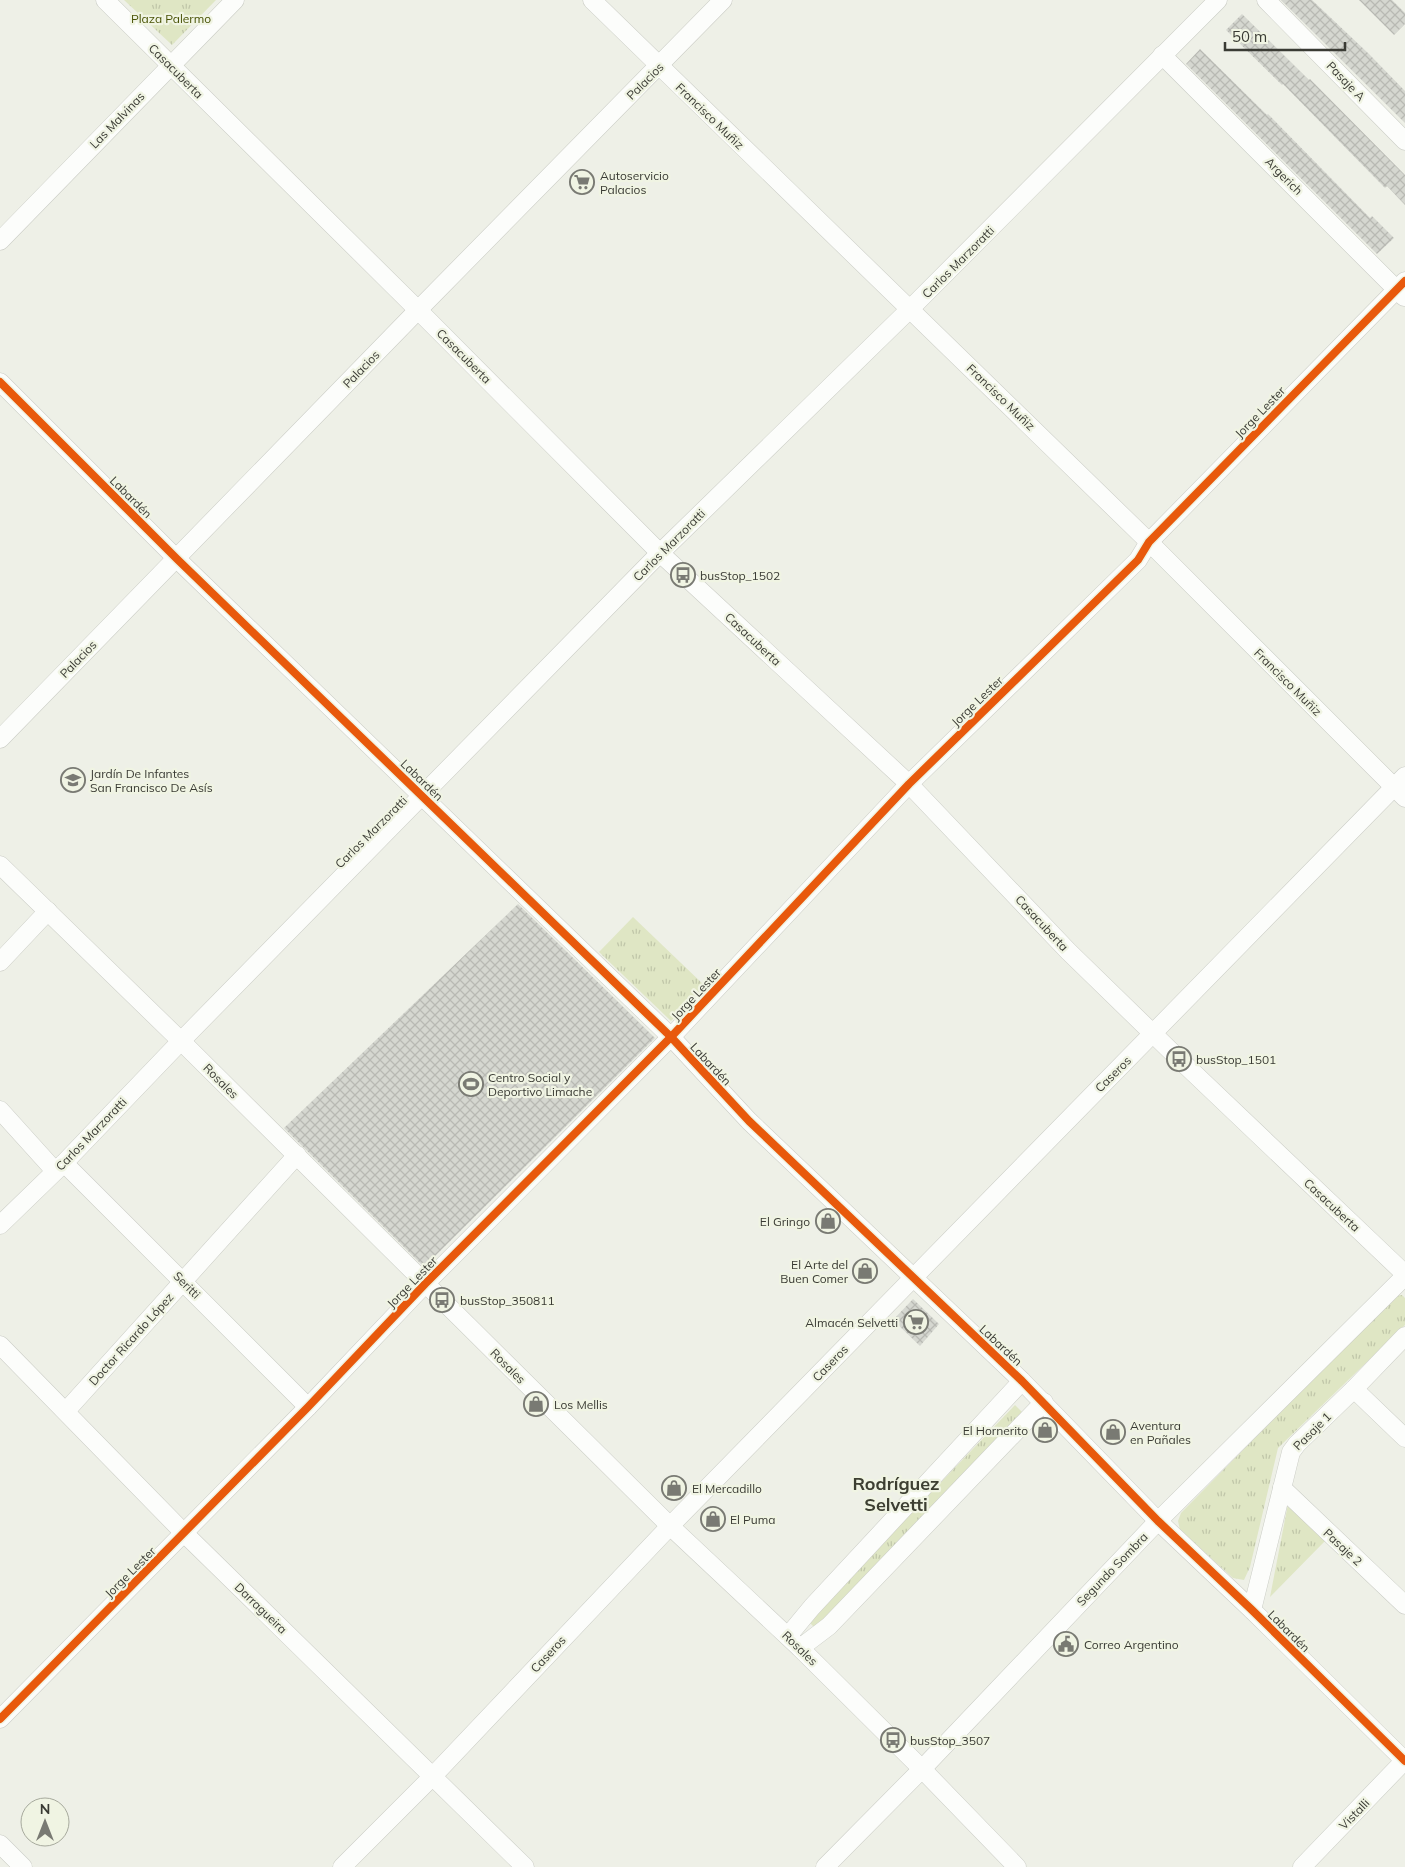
<svg xmlns="http://www.w3.org/2000/svg" width="1405" height="1867" viewBox="0 0 1405 1867" font-family="Mulish,sans-serif">
  <defs>
    <pattern id="grass-tufts" width="24" height="20" patternUnits="userSpaceOnUse" patternTransform="scale(1.25)"><rect width="24" height="20" fill="#dfe6c4"/><path d="M3 7l-1-3M5 7V3M7 7l1-3M15 17l-1-3M17 17v-4M19 17l1-3" fill="none" stroke="#c0c6a9"/></pattern>
    <pattern id="building-cross-hatch" width="8" height="8" patternUnits="userSpaceOnUse" patternTransform="scale(1.25)"><rect width="8" height="8" fill="#d5d7d0"/><path d="M0 0l8 8M0 8l8-8" fill="none" stroke="#b8b9b3"/></pattern>
  </defs>
  <rect width="100%" height="100%" fill="#eef0e7"/>
  <g fill="url(#grass-tufts)">
    <polygon points="124,0 216,0 172,45"/>
    <polygon points="633,917 705,986 671,1021 599,952"/>
    <polygon points="1402,1295 1405,1298 1405,1325 1278,1448 1250,1567 1244,1580 1233,1578 1180,1530 1178,1521 1181,1513 1395,1296"/>
    <polygon points="1015,1405 1022,1412 815,1628 808,1621"/>
    <polygon points="1288,1504 1325,1541 1270,1597"/>
  </g>
  <g fill="url(#building-cross-hatch)">
    <polygon points="1281,0 1312,0 1369,54 1405,91 1405,123"/>
    <polygon points="1359,0 1392,0 1405,13 1405,24 1394,35"/>
    <polygon points="1242,14 1309,80 1310,79 1405,175 1405,205 1387,186 1385,188 1283,84 1282,85 1226,30"/>
    <polygon points="1200,49 1267,115 1268,114 1370,218 1372,216 1394,238 1377,254 1186,64"/>
    <polygon points="518,904 655,1038 424,1267 284,1128"/>
    <polygon points="913,1299 939,1324 920,1346 893,1320"/>
  </g>
  <g fill="none" stroke-linecap="round" stroke-linejoin="round">
    <defs>
      <g id="minor">
        <polyline points="105,0 418,310 660,553 909,784 1068,951 1179,1059 1405,1274"/>
        <polyline points="592,0 1149,542 1405,798"/>
        <polyline points="1266,0 1405,141"/>
        <polyline points="1162,55 1404,297"/>
        <polyline points="0,241 235,0"/>
        <polyline points="0,382 177,559 671,1037 749,1121 1022,1381 1158,1521 1252,1610 1405,1761"/>
        <polyline points="0,739 418,310 723,0"/>
        <polyline points="0,865 181,1041 670,1526 800,1648 922,1769 1017,1867"/>
        <polyline points="0,962 48,911"/>
        <polyline points="0,1110 55,1171"/>
        <polyline points="64,1163 308,1407"/>
        <polyline points="0,1225 64,1163 181,1041 660,553 910,309 1218,0"/>
        <polyline points="0,1345 184,1533 525,1867"/>
        <polyline points="1354,1389 1405,1438"/>
        <polyline points="66,1411 297,1155"/>
        <polyline points="1282,1488 1405,1605"/>
        <polyline points="1252,1610 1291,1452 1297,1444 1354,1389 1405,1336"/>
        <polyline points="788,1636 812,1607 1022,1381"/>
        <polyline points="800,1648 829,1626 1044,1402"/>
        <polyline points="0,1719 308,1407 425,1284 671,1037 909,784 1138,560 1149,542 1405,281"/>
        <polyline points="0,1844 23,1867"/>
        <polyline points="342,1867 433,1776 670,1526 1405,776"/>
        <polyline points="825,1867 922,1769 1158,1521 1405,1276"/>
        <polyline points="1302,1867 1405,1760"/>
      </g>
    </defs>
    <use href="#minor" stroke="#caccc5" stroke-width="19"/>
    <use href="#minor" stroke="#fcfdfb" stroke-width="18"/>
    <defs>
      <g id="cycleway">
        <polyline points="0,382 177,559 671,1037 749,1121 1022,1381 1158,1521 1252,1610 1405,1761"/>
        <polyline points="0,1719 308,1407 425,1284 671,1037 909,784 1138,560 1149,542 1405,281"/>
      </g>
    </defs>
    <use href="#cycleway" stroke="#f0f4e3" stroke-width="11"/>
    <use href="#cycleway" stroke="#e8590c" stroke-width="8"/>
  </g>
  <defs>
    <symbol id="supermarket-ring" viewBox="-11 -11 22 22"><circle r="9.5" fill="#f0f4e3" stroke="#797a73" stroke-width="1.5"/><path d="M-6-5.5h2.5l.6 2H6L4.5 2H-2.5L-4.4-4H-6ZM-1.5 3.2a1.3 1.3 0 1 0 .1 0ZM3 3.2a1.3 1.3 0 1 0 .1 0Z" fill="#797a73"/></symbol>
    <symbol id="bus-ring" viewBox="-11 -11 22 22"><circle r="9.5" fill="#f0f4e3" stroke="#797a73" stroke-width="1.5"/><path d="M-5-6H5V4H4V6H2V4H-2V6H-4V4H-5ZM-3.5-4V0h7V-4ZM-3.5 1.2v1.5H-2V1.2ZM2 1.2v1.5H3.5V1.2Z" fill="#797a73"/></symbol>
    <symbol id="school-ring" viewBox="-11 -11 22 22"><circle r="9.5" fill="#f0f4e3" stroke="#797a73" stroke-width="1.5"/><path d="M0-5L7-2L0 1L-7-2ZM-4 1L0 2.5L4 1V4Q0 6-4 4Z" fill="#797a73"/></symbol>
    <symbol id="stadium-ring" viewBox="-11 -11 22 22"><circle r="9.5" fill="#f0f4e3" stroke="#797a73" stroke-width="1.5"/><path d="M0-5a6.5 5 0 1 0 0 10a6.5 5 0 1 0 0-10ZM-3.5-1.8h7v3.6h-7Z" fill="#797a73"/></symbol>
    <symbol id="shop-ring" viewBox="-11 -11 22 22"><circle r="9.5" fill="#f0f4e3" stroke="#797a73" stroke-width="1.5"/><path d="M-5-2.5h2.3a2.7 3.5 0 0 1 5.4 0H5L5.5 6h-11ZM-1.5-2.5h3a1.5 2.3 0 0 0-3 0Z" fill="#797a73"/></symbol>
    <symbol id="civic-ring" viewBox="-11 -11 22 22"><circle r="9.5" fill="#f0f4e3" stroke="#797a73" stroke-width="1.5"/><path d="M-.6-6.5H3V-4.5H.6V-3L4-1V1h2V6H-6V1h2V-1L-.6-3ZM-1.2 2.5V6h2.4V2.5Z" fill="#797a73"/></symbol>
  </defs>
  <g fill-rule="evenodd">
    <use href="#supermarket-ring" x="568" y="168" width="28" height="28"/>
    <use href="#bus-ring" x="669" y="561" width="28" height="28"/>
    <use href="#school-ring" x="59" y="766" width="28" height="28"/>
    <use href="#bus-ring" x="1165" y="1045" width="28" height="28"/>
    <use href="#stadium-ring" x="457" y="1070" width="28" height="28"/>
    <use href="#shop-ring" x="814" y="1207" width="28" height="28"/>
    <use href="#shop-ring" x="851" y="1257" width="28" height="28"/>
    <use href="#bus-ring" x="428" y="1286" width="28" height="28"/>
    <use href="#supermarket-ring" x="902" y="1308" width="28" height="28"/>
    <use href="#shop-ring" x="522" y="1390" width="28" height="28"/>
    <use href="#shop-ring" x="1031" y="1416" width="28" height="28"/>
    <use href="#shop-ring" x="1099" y="1418" width="28" height="28"/>
    <use href="#shop-ring" x="660" y="1474" width="28" height="28"/>
    <use href="#shop-ring" x="699" y="1505" width="28" height="28"/>
    <use href="#civic-ring" x="1052" y="1630" width="28" height="28"/>
    <use href="#bus-ring" x="879" y="1726" width="28" height="28"/>
  </g>
  <g text-anchor="middle" dominant-baseline="central" stroke-width="4.5" stroke-linejoin="round" paint-order="stroke">
    <g font-size="12" fill="#485205" stroke="#f0f4e3">
      <text x="171" y="18">Plaza Palermo</text>
    </g>
    <g font-size="12" fill="#3a3b34" stroke="#f0f4e3">
      <text transform="translate(176 71) rotate(45)">Casacuberta</text>
      <text transform="translate(645 81) rotate(-45)">Palacios</text>
      <text transform="translate(1346 81) rotate(46)">Pasaje A</text>
      <text transform="translate(710 116) rotate(44)">Francisco Muñiz</text>
      <text transform="translate(117 120) rotate(-46)">Las Malvinas</text>
      <text transform="translate(1284 176) rotate(45)">Argerich</text>
      <text transform="translate(958 262) rotate(-45)">Carlos Marzoratti</text>
      <text transform="translate(464 356) rotate(45)">Casacuberta</text>
      <text transform="translate(361 369) rotate(-46)">Palacios</text>
      <text transform="translate(1001 397) rotate(44)">Francisco Muñiz</text>
      <text transform="translate(1260 412) rotate(-46)">Jorge Lester</text>
      <text transform="translate(131 497) rotate(45)">Labardén</text>
      <text transform="translate(669 545) rotate(-45)">Carlos Marzoratti</text>
      <text transform="translate(753 639) rotate(43)">Casacuberta</text>
      <text transform="translate(78 659) rotate(-46)">Palacios</text>
      <text transform="translate(1288 682) rotate(45)">Francisco Muñiz</text>
      <text transform="translate(977 701) rotate(-44)">Jorge Lester</text>
      <text transform="translate(422 780) rotate(44)">Labardén</text>
      <text transform="translate(371 832) rotate(-45)">Carlos Marzoratti</text>
      <text transform="translate(1042 923) rotate(47)">Casacuberta</text>
      <text transform="translate(696 994) rotate(-47)">Jorge Lester</text>
      <text transform="translate(711 1064) rotate(47)">Labardén</text>
      <text transform="translate(1113 1074) rotate(-45)">Caseros</text>
      <text transform="translate(221 1081) rotate(45)">Rosales</text>
      <text transform="translate(91 1134) rotate(-46)">Carlos Marzoratti</text>
      <text transform="translate(1332 1205) rotate(43)">Casacuberta</text>
      <text transform="translate(412 1282) rotate(-46)">Jorge Lester</text>
      <text transform="translate(187 1285) rotate(45)">Seritti</text>
      <text transform="translate(131 1339) rotate(-48)">Doctor Ricardo López</text>
      <text transform="translate(1001 1345) rotate(43)">Labardén</text>
      <text transform="translate(830 1363) rotate(-46)">Caseros</text>
      <text transform="translate(508 1366) rotate(45)">Rosales</text>
      <text transform="translate(1312 1431) rotate(-45)">Pasaje 1</text>
      <text transform="translate(1343 1547) rotate(43)">Pasaje 2</text>
      <text transform="translate(1112 1569) rotate(-46)">Segundo Sombra</text>
      <text transform="translate(130 1572) rotate(-45)">Jorge Lester</text>
      <text transform="translate(261 1608) rotate(44)">Darragueira</text>
      <text transform="translate(1289 1631) rotate(45)">Labardén</text>
      <text transform="translate(800 1648) rotate(44)">Rosales</text>
      <text transform="translate(548 1654) rotate(-47)">Caseros</text>
      <text transform="translate(1354 1814) rotate(-46)">Vistalli</text>
    </g>
    <g font-size="12" fill="#3a3b34" stroke="#f0f4e3" text-anchor="start">
      <text x="600" y="175">Autoservicio<tspan x="600" dy="14">Palacios</tspan></text>
      <text x="700" y="575">busStop_1502</text>
      <text x="90" y="773">Jardín De Infantes<tspan x="90" dy="14">San Francisco De Asís</tspan></text>
      <text x="1196" y="1059">busStop_1501</text>
      <text x="488" y="1077">Centro Social y<tspan x="488" dy="14">Deportivo Limache</tspan></text>
      <text x="810" y="1221" text-anchor="end">El Gringo</text>
      <text x="848" y="1264" text-anchor="end">El Arte del<tspan x="848" dy="14">Buen Comer</tspan></text>
      <text x="460" y="1300">busStop_350811</text>
      <text x="898" y="1322" text-anchor="end">Almacén Selvetti</text>
      <text x="554" y="1404">Los Mellis</text>
      <text x="1130" y="1425">Aventura<tspan x="1130" dy="14">en Pañales</tspan></text>
      <text x="1028" y="1430" text-anchor="end">El Hornerito</text>
      <text x="692" y="1488">El Mercadillo</text>
      <text x="730" y="1519">El Puma</text>
      <text x="1084" y="1644">Correo Argentino</text>
      <text x="910" y="1740">busStop_3507</text>
    </g>
    <g font-size="18" font-weight="bold" fill="#3d3f32" stroke="#f0f4e3">
      <text x="896" y="1483">Rodríguez<tspan x="896" dy="21">Selvetti</tspan></text>
    </g>
  </g>
  <g transform="translate(45 1822)"><circle r="24" fill="#f0f4e3" stroke="#a7aa9d"/>
  <path d="M0-4L9 19L0 12L-9 19Z" fill="#797a73"/>
  <text y="-8" font-size="14" font-weight="bold" text-anchor="middle" fill="#3a3b34">N</text>
  </g>
  <path d="M1225 42v8h120v-8" fill="none" stroke="#3a3b34" stroke-width="2.5"/>
  <text x="1232" y="42" font-size="15" fill="#3a3b34" stroke="#f0f4e3" stroke-width="4" paint-order="stroke">50 m</text>
</svg>
